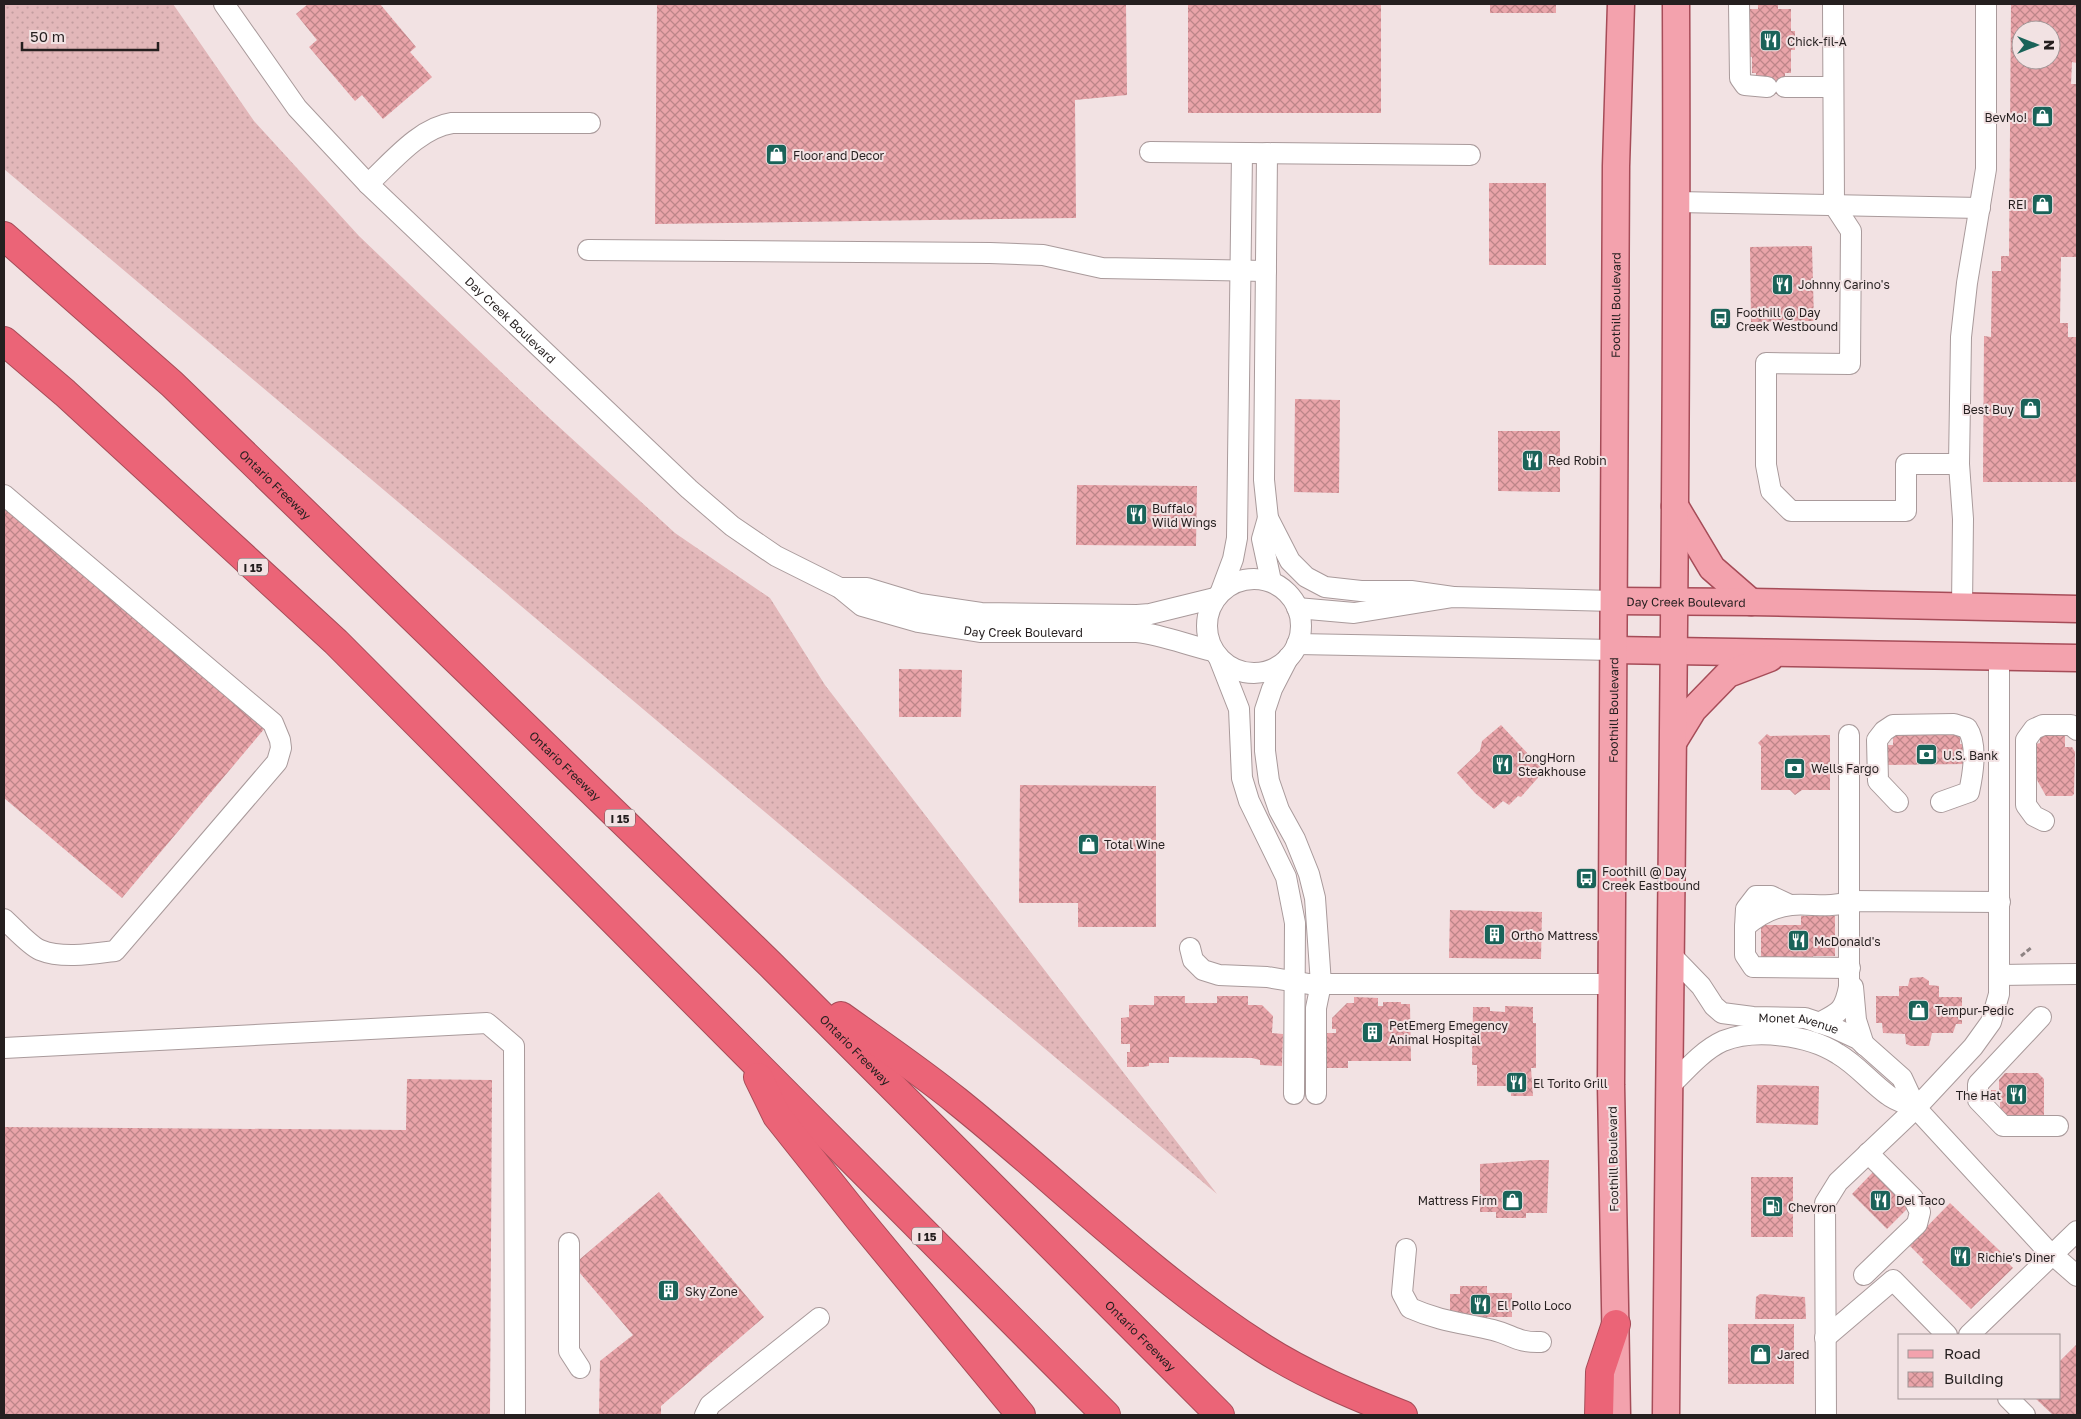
<svg xmlns="http://www.w3.org/2000/svg" width="2081" height="1419" viewBox="0 0 2081 1419" font-family="'Golos Text',sans-serif">
  <defs>
    <pattern id="grass-dots" width="8" height="8" patternUnits="userSpaceOnUse" patternTransform="scale(1.25)"><rect width="8" height="8" fill="#e2b7b9"/><path d="M2 2h.1M6 6h.1" fill="none" stroke="#c29d9f" stroke-width="1.8" stroke-linecap="round"/></pattern>
    <pattern id="building-cross-hatch" width="8" height="8" patternUnits="userSpaceOnUse" patternTransform="scale(1.25)"><rect width="8" height="8" fill="#e9a4a9"/><path d="M0 0l8 8M0 8l8-8" fill="none" stroke="#bd8589"/></pattern>
  </defs>
  <rect width="100%" height="100%" fill="#f2e2e3"/>
  <polygon fill="url(#grass-dots)" points="4,4 173,4 254,121 359,236 546,415 675,533 770,598 825,685 1217,1194 4,169"/>
  <g fill="url(#building-cross-hatch)" fill-rule="evenodd">
    <polygon points="308,4 380,4 416,47 410,52 432,77 383,119 362,95 355,101 309,47 317,40 296,14"/>
    <polygon points="657,4 1126,4 1127,95 1075,100 1076,218 655,224"/>
    <rect x="1188" y="4" width="193" height="109"/>
    <rect x="1490" y="4" width="66" height="9"/>
    <polygon points="1758,4 1778,4 1778,9 1791,9 1791,31 1795,31 1795,50 1791,50 1791,73 1785,73 1785,94 1767,94 1756,79 1756,73 1752,73 1752,57 1746,57 1746,9 1758,9"/>
    <path d="M2011,4H2077V63L2072,62L2071,84H2077V257H2061L2060,323H2068V337H2077V482H1983L1984,336L1991,337L1992,271H2001V256H2009ZM2021,30H2051V60H2021Z"/>
    <rect x="1489" y="183" width="57" height="82"/>
    <polygon points="1812,246 1814,321 1751,322 1750,247"/>
    <polygon points="1295,399 1340,400 1339,493 1294,492"/>
    <polygon points="1498,431 1560,431 1560,492 1498,491"/>
    <polygon points="1077,485 1197,486 1196,546 1076,545"/>
    <polygon points="4,508 265,728 122,898 4,798"/>
    <polygon points="899,669 962,670 961,717 899,717"/>
    <polygon points="1501,725 1544,771 1521,797 1518,796 1509,805 1503,801 1494,809 1475,793 1457,773 1480,751 1482,741"/>
    <polygon points="1893,732 1960,732 1960,744 1967,744 1967,764 1887,765 1887,745 1893,745"/>
    <polygon points="2065,733 2065,747 2072,747 2075,752 2074,794 2072,796 2046,796 2037,780 2032,778 2036,744 2040,743 2040,734"/>
    <polygon points="1767,734 1770,736 1830,735 1830,790 1802,790 1795,795 1790,790 1761,790 1761,746 1758,743"/>
    <polygon points="1020,785 1156,786 1156,927 1078,927 1078,903 1019,903"/>
    <polygon points="1450,910 1542,912 1541,959 1449,958"/>
    <polygon points="1801,916 1835,916 1835,956 1813,956 1814,960 1761,960 1761,925 1801,925"/>
    <polygon points="1923,977 1929,981 1929,985 1939,986 1939,997 1962,997 1962,1024 1956,1024 1953,1033 1932,1033 1929,1046 1911,1046 1906,1044 1905,1034 1883,1033 1882,1023 1876,1023 1876,996 1899,996 1899,986 1908,986 1910,978"/>
    <polygon points="1154,996 1185,996 1185,1003 1217,1003 1217,996 1248,996 1248,1005 1262,1005 1273,1016 1272,1033 1283,1034 1282,1066 1260,1065 1260,1060 1252,1058 1169,1057 1169,1063 1149,1063 1149,1066 1142,1067 1127,1067 1127,1052 1130,1052 1130,1044 1121,1044 1121,1018 1129,1017 1129,1005 1154,1005"/>
    <polygon points="1354,997 1378,998 1378,1006 1383,1006 1383,1002 1401,1002 1401,1004 1410,1004 1411,1061 1348,1061 1348,1068 1324,1068 1324,1033 1336,1033 1336,1029 1332,1029 1332,1018 1347,1003 1354,1003"/>
    <polygon points="1505,1006 1533,1007 1533,1023 1536,1023 1536,1068 1531,1068 1533,1096 1511,1096 1511,1086 1477,1086 1477,1065 1472,1065 1473,1007 1490,1007 1490,1011 1505,1012"/>
    <polygon points="2005,1073 2038,1073 2044,1079 2044,1117 2007,1117 2000,1110 2000,1100 1991,1100 1991,1090 1999,1090 1999,1080"/>
    <polygon points="407,1079 492,1080 490,1415 4,1415 4,1127 406,1130"/>
    <polygon points="1757,1085 1819,1086 1818,1125 1756,1123"/>
    <polygon points="1536,1160 1549,1160 1547,1213 1526,1213 1526,1218 1496,1218 1496,1212 1480,1212 1480,1164"/>
    <polygon points="1874,1171 1909,1207 1887,1229 1852,1194"/>
    <rect x="1751" y="1177" width="42" height="60"/>
    <polygon points="659,1192 764,1317 661,1406 661,1415 599,1415 600,1361 633,1335 573,1265"/>
    <polygon points="1950,1203 2001,1252 1999,1253 2013,1268 1971,1309 1922,1262 1924,1260 1909,1245"/>
    <polygon points="1460,1286 1487,1286 1487,1293 1512,1293 1512,1317 1487,1317 1487,1319 1450,1317 1450,1294 1460,1294"/>
    <polygon points="1760,1294 1805,1297 1806,1319 1755,1319 1756,1297"/>
    <rect x="1728" y="1324" width="66" height="60"/>
    <polygon points="2077,1344 2077,1415 2053,1415 2035,1398 2060,1398 2060,1361"/>
  </g>
  <g fill="none" stroke-linecap="round" stroke-linejoin="round">
    <defs>
      <g id="minor">
        <path id="s1" d="M224,4L297,108L368,184L689,489L732,526L776,556L840,588L862,606L918,622L980,632H1137C1163,635 1187,645 1213,651"/>
        <polyline points="1739,4 1740,78 1745,85 1767,87"/>
        <polyline points="1833,4 1834,205 1851,231 1850,364 1766,363 1766,465 1771,491 1791,511 1906,511 1906,464 1959,464"/>
        <polyline points="1785,87 1833,87"/>
        <polyline points="1150,152 1470,155"/>
        <polyline points="1267,153 1264,480 1268,518 1290,561 1306,577 1325,587 1361,591 1411,591 1453,597"/>
        <path d="M368,184C392,162 419,128 452,123H590"/>
        <polyline points="1677,202 1980,208"/>
        <polyline points="588,250 990,253 1043,255 1102,268 1266,271"/>
        <path d="M4,495L273,723L280,740L281,748L277,762L115,951C92,954 62,959 40,950C30,946 13,927 4,919"/>
        <polyline points="1268,518 1262,539 1271,581"/>
        <circle cx="1254" cy="626" r="47"/>
        <polyline points="840,588 867,588 920,604 981,613 1137,615 1150,614 1215,598"/>
        <polyline points="1221,591 1233,559 1237,538 1242,153"/>
        <polyline points="1962,606 1963,519 1959,464 1961,337 1967,283 1986,169 1986,4"/>
        <polyline points="1297,608 1354,613 1453,597 1614,601"/>
        <polyline points="1297,644 1614,650"/>
        <polyline points="1219,658 1239,709 1242,778 1249,801 1286,877 1295,923 1294,1094"/>
        <polyline points="1288,658 1272,689 1265,710 1265,751 1269,781 1279,810 1295,839 1309,874 1315,898 1321,984 1316,1008 1316,1094"/>
        <path d="M1898,802L1878,781L1877,740L1884,731L1893,725L1954,724L1967,728C1978,744 1973,774 1969,792L1941,802"/>
        <polyline points="2044,821 2034,816 2026,805 2026,740 2034,729 2043,725 2071,725 2077,730"/>
        <polyline points="1745,927 1746,909 1756,896 1771,896 1790,905"/>
        <polyline points="1190,948 1193,960 1203,970 1219,975 1267,977 1309,984 1613,984"/>
        <path id="s2" d="M1672,956L1701,986L1714,1006L1722,1013L1753,1017L1805,1018L1832,1027L1858,1039L1902,1078L1916,1108L2045,1248L2077,1276"/>
        <path d="M1850,968L1753,967L1745,955V927C1757,916 1774,907 1791,905C1811,903 1831,909 1850,901L2000,902"/>
        <polyline points="2000,975 2077,974"/>
        <polyline points="1853,987 1856,1020 1864,1045"/>
        <polyline points="2041,1017 1978,1084 1978,1100 2003,1126 2058,1126"/>
        <path d="M1819,1023C1840,1012 1844,1011 1849,987V735"/>
        <polyline points="4,1048 487,1023 514,1046 515,1415"/>
        <path d="M1671,1085C1686,1070 1703,1050 1723,1041C1755,1028 1809,1035 1838,1054C1857,1065 1870,1082 1888,1095C1895,1101 1907,1104 1916,1108"/>
        <polyline points="569,1243 569,1351 580,1368"/>
        <path d="M1406,1249L1402,1293L1410,1308C1439,1321 1463,1323 1493,1330C1513,1335 1517,1343 1541,1342"/>
        <polyline points="1864,1275 1917,1224 1920,1212 1913,1198 1868,1153"/>
        <polyline points="1969,1335 2077,1231"/>
        <polyline points="1825,1338 1893,1280 1947,1335"/>
        <polyline points="2008,1398 2025,1415"/>
        <polyline points="705,1415 710,1405 819,1318"/>
        <polyline points="1826,1415 1825,1203 1838,1182 1916,1108 1973,1047 1991,1022 1999,994 1999,658"/>
      </g>
      <g id="major">
        <polyline points="1675,506 1712,568 1751,602"/>
        <path id="s3" d="M1614,601L1751,602L2077,609"/>
        <polyline points="1614,650 2077,658"/>
        <polyline points="1674,741 1693,710 1728,674 1770,658"/>
        <path id="s4" d="M1617,1415L1611,1085L1616,166L1621,4"/>
        <path d="M1666,1415C1670,945 1678,474 1676,4"/>
      </g>
      <g id="highway">
        <path id="s5" d="M4,236L172,384L771,965L1220,1415"/>
        <polyline points="4,341 65,393 336,642 1106,1415"/>
        <path d="M841,1016C880,1044 920,1071 957,1101C1059,1183 1153,1278 1263,1348C1307,1376 1355,1396 1403,1415"/>
        <polyline points="758,1077 777,1116 859,1219 1021,1415"/>
        <polyline points="1599,1415 1600,1372 1616,1324"/>
      </g>
    </defs>
    <use href="#minor" stroke="#a99a9b" stroke-width="22"/>
    <use href="#major" stroke="#a64c58" stroke-width="29"/>
    <use href="#highway" stroke="#a64c58" stroke-width="30"/>
    <polyline stroke="#8e8383" stroke-width="3" stroke-dasharray="5 2.5" stroke-linecap="butt" points="2021,956 2032,947"/>
    <use href="#minor" stroke="#fff" stroke-width="20"/>
    <use href="#major" stroke="#f3a2ad" stroke-width="26"/>
    <use href="#highway" stroke="#eb6477" stroke-width="28"/>
  </g>
  <defs>
    <symbol id="restaurant-square" viewBox="-11 -11 22 22"><rect x="-9" y="-9" width="18" height="18" rx="4" fill="#1a6359" stroke="#f2e2e3"/><path d="M-5-6h1v4h1v-4h1v4h1v-4h1v5L-1.5 .5V6h-2V.5L-5-1ZM5-6V6H3V1.5H1.5Q1.5-4 5-6Z" fill="#fff"/></symbol>
    <symbol id="shop-square" viewBox="-11 -11 22 22"><rect x="-9" y="-9" width="18" height="18" rx="4" fill="#1a6359" stroke="#f2e2e3"/><path d="M-5-2.5h2.3a2.7 3.5 0 0 1 5.4 0H5L5.5 6h-11ZM-1.5-2.5h3a1.5 2.3 0 0 0-3 0Z" fill="#fff"/></symbol>
    <symbol id="bus-square" viewBox="-11 -11 22 22"><rect x="-9" y="-9" width="18" height="18" rx="4" fill="#1a6359" stroke="#f2e2e3"/><path d="M-5-6H5V4H4V6H2V4H-2V6H-4V4H-5ZM-3.5-4V0h7V-4ZM-3.5 1.2v1.5H-2V1.2ZM2 1.2v1.5H3.5V1.2Z" fill="#fff"/></symbol>
    <symbol id="bank-square" viewBox="-11 -11 22 22"><rect x="-9" y="-9" width="18" height="18" rx="4" fill="#1a6359" stroke="#f2e2e3"/><path d="M-6-4H6V4H-6ZM0-2.3a2.3 2.3 0 1 0 0 4.6a2.3 2.3 0 1 0 0-4.6Z" fill="#fff"/></symbol>
    <symbol id="building-square" viewBox="-11 -11 22 22"><rect x="-9" y="-9" width="18" height="18" rx="4" fill="#1a6359" stroke="#f2e2e3"/><path d="M-4-6H4V6H1V3H-1V6H-4ZM-2.5-4.3h1.7v1.8h-1.7ZM.8-4.3h1.7v1.8H.8ZM-2.5-1h1.7V.8h-1.7ZM.8-1h1.7V.8H.8Z" fill="#fff"/></symbol>
    <symbol id="fuel-square" viewBox="-11 -11 22 22"><rect x="-9" y="-9" width="18" height="18" rx="4" fill="#1a6359" stroke="#f2e2e3"/><path d="M-5.5-6h7V0h2V4h1.3V-2.5L3-4.5l.8-.8L6-3V5H2.5V1h-1V6h-7ZM-4.2-4.7v3.2H.2V-4.7Z" fill="#fff"/></symbol>
  </defs>
  <g fill-rule="evenodd">
    <use href="#restaurant-square" x="1758" y="28" width="25" height="25"/>
    <use href="#shop-square" x="2030" y="104" width="25" height="25"/>
    <use href="#shop-square" x="764" y="142" width="25" height="25"/>
    <use href="#shop-square" x="2030" y="192" width="25" height="25"/>
    <use href="#restaurant-square" x="1770" y="272" width="25" height="25"/>
    <use href="#bus-square" x="1708" y="306" width="25" height="25"/>
    <use href="#shop-square" x="2018" y="396" width="25" height="25"/>
    <use href="#restaurant-square" x="1520" y="448" width="25" height="25"/>
    <use href="#restaurant-square" x="1124" y="502" width="25" height="25"/>
    <use href="#bank-square" x="1914" y="742" width="25" height="25"/>
    <use href="#restaurant-square" x="1490" y="752" width="25" height="25"/>
    <use href="#bank-square" x="1782" y="756" width="25" height="25"/>
    <use href="#shop-square" x="1076" y="832" width="25" height="25"/>
    <use href="#bus-square" x="1574" y="866" width="25" height="25"/>
    <use href="#building-square" x="1482" y="922" width="25" height="25"/>
    <use href="#restaurant-square" x="1786" y="928" width="25" height="25"/>
    <use href="#shop-square" x="1906" y="998" width="25" height="25"/>
    <use href="#building-square" x="1360" y="1020" width="25" height="25"/>
    <use href="#restaurant-square" x="1504" y="1070" width="25" height="25"/>
    <use href="#restaurant-square" x="2004" y="1082" width="25" height="25"/>
    <use href="#shop-square" x="1500" y="1188" width="25" height="25"/>
    <use href="#restaurant-square" x="1868" y="1188" width="25" height="25"/>
    <use href="#fuel-square" x="1760" y="1194" width="25" height="25"/>
    <use href="#restaurant-square" x="1948" y="1244" width="25" height="25"/>
    <use href="#building-square" x="656" y="1278" width="25" height="25"/>
    <use href="#restaurant-square" x="1468" y="1292" width="25" height="25"/>
    <use href="#shop-square" x="1748" y="1342" width="25" height="25"/>
  </g>
  <g text-anchor="middle" dominant-baseline="central" stroke-width="4" stroke-linejoin="round" paint-order="stroke">
    <g fill="#f2e2e3" stroke="#625a5a" stroke-width="1">
      <rect x="238" y="558.5" width="30" height="17" rx="4"/>
      <rect x="605" y="809.5" width="30" height="17" rx="4"/>
      <rect x="912" y="1227.5" width="30" height="17" rx="4"/>
    </g>
    <g font-size="11" font-weight="bold" fill="#251f1f">
      <text x="253" y="567">I 15</text>
      <text x="620" y="818">I 15</text>
      <text x="927" y="1236">I 15</text>
    </g>
    <g font-size="12" fill="#251f1f" stroke="#f2e2e3" text-anchor="start">
      <text x="1787" y="41">Chick-fil-A</text>
      <text x="2027" y="117" text-anchor="end">BevMo!</text>
      <text x="793" y="155">Floor and Decor</text>
      <text x="2027" y="204" text-anchor="end">REI</text>
      <text x="1798" y="284">Johnny Carino's</text>
      <text x="1736" y="312">Foothill @ Day<tspan x="1736" dy="14">Creek Westbound</tspan></text>
      <text x="2014" y="409" text-anchor="end">Best Buy</text>
      <text x="1548" y="460">Red Robin</text>
      <text x="1152" y="508">Buffalo<tspan x="1152" dy="14">Wild Wings</tspan></text>
      <text x="1943" y="755">U.S. Bank</text>
      <text x="1518" y="757">LongHorn<tspan x="1518" dy="14">Steakhouse</tspan></text>
      <text x="1811" y="768">Wells Fargo</text>
      <text x="1104" y="844">Total Wine</text>
      <text x="1602" y="871">Foothill @ Day<tspan x="1602" dy="14">Creek Eastbound</tspan></text>
      <text x="1511" y="935">Ortho Mattress</text>
      <text x="1814" y="941">McDonald's</text>
      <text x="1935" y="1010">Tempur-Pedic</text>
      <text x="1389" y="1025">PetEmerg Emegency<tspan x="1389" dy="14">Animal Hospital</tspan></text>
      <text x="1533" y="1083">El Torito Grill</text>
      <text x="2001" y="1095" text-anchor="end">The Hat</text>
      <text x="1497" y="1200" text-anchor="end">Mattress Firm</text>
      <text x="1896" y="1200">Del Taco</text>
      <text x="1788" y="1207">Chevron</text>
      <text x="1977" y="1257">Richie's Diner</text>
      <text x="685" y="1291">Sky Zone</text>
      <text x="1497" y="1305">El Pollo Loco</text>
      <text x="1777" y="1354">Jared</text>
    </g>
    <g font-size="12" fill="#251f1f" stroke="#f2e2e3">
      <text stroke="none"><textPath href="#s4" startOffset="1110">Foothill Boulevard</textPath></text>
      <text stroke="none"><textPath href="#s1" startOffset="428">Day Creek Boulevard</textPath></text>
      <text stroke="none"><textPath href="#s5" startOffset="368">Ontario Freeway</textPath></text>
      <text stroke="none"><textPath href="#s3" startOffset="72">Day Creek Boulevard</textPath></text>
      <text stroke="none"><textPath href="#s1" startOffset="1048">Day Creek Boulevard</textPath></text>
      <text stroke="none"><textPath href="#s4" startOffset="705">Foothill Boulevard</textPath></text>
      <text stroke="none"><textPath href="#s5" startOffset="772">Ontario Freeway</textPath></text>
      <text stroke="none"><textPath href="#s2" startOffset="154">Monet Avenue</textPath></text>
      <text stroke="none"><textPath href="#s5" startOffset="1178">Ontario Freeway</textPath></text>
      <text transform="translate(1613 1159) rotate(-91)">Foothill Boulevard</text>
      <text stroke="none"><textPath href="#s5" startOffset="1582">Ontario Freeway</textPath></text>
    </g>
  </g>
  <rect width="2081" height="1419" fill="none" stroke="#251f1f" stroke-width="10"/>
  <rect x="1898" y="1334" width="162" height="65" fill="#f2e2e3" stroke="#a09495"/>
  <rect x="1908" y="1350" width="25" height="8" fill="#f3a2ad" stroke="#a09495"/>
  <text x="1944" y="1359" font-size="15" fill="#251f1f">Road</text>
  <rect x="1908" y="1372" width="25" height="15" fill="url(#building-cross-hatch)" stroke="#a09495"/>
  <text x="1944" y="1384" font-size="15" fill="#251f1f">Building</text>
  <g transform="translate(2036 45) rotate(90)"><circle r="24" fill="#f2e2e3" stroke="#a09495"/>
  <path d="M0-4L9 19L0 12L-9 19Z" fill="#1a6359"/>
  <text y="-8" font-size="14" font-weight="bold" text-anchor="middle" fill="#251f1f">N</text>
  </g>
  <path d="M22 42v8h136v-8" fill="none" stroke="#251f1f" stroke-width="2.5"/>
  <text x="30" y="42" font-size="15" fill="#251f1f" stroke="#f2e2e3" stroke-width="4" paint-order="stroke">50 m</text>
</svg>
